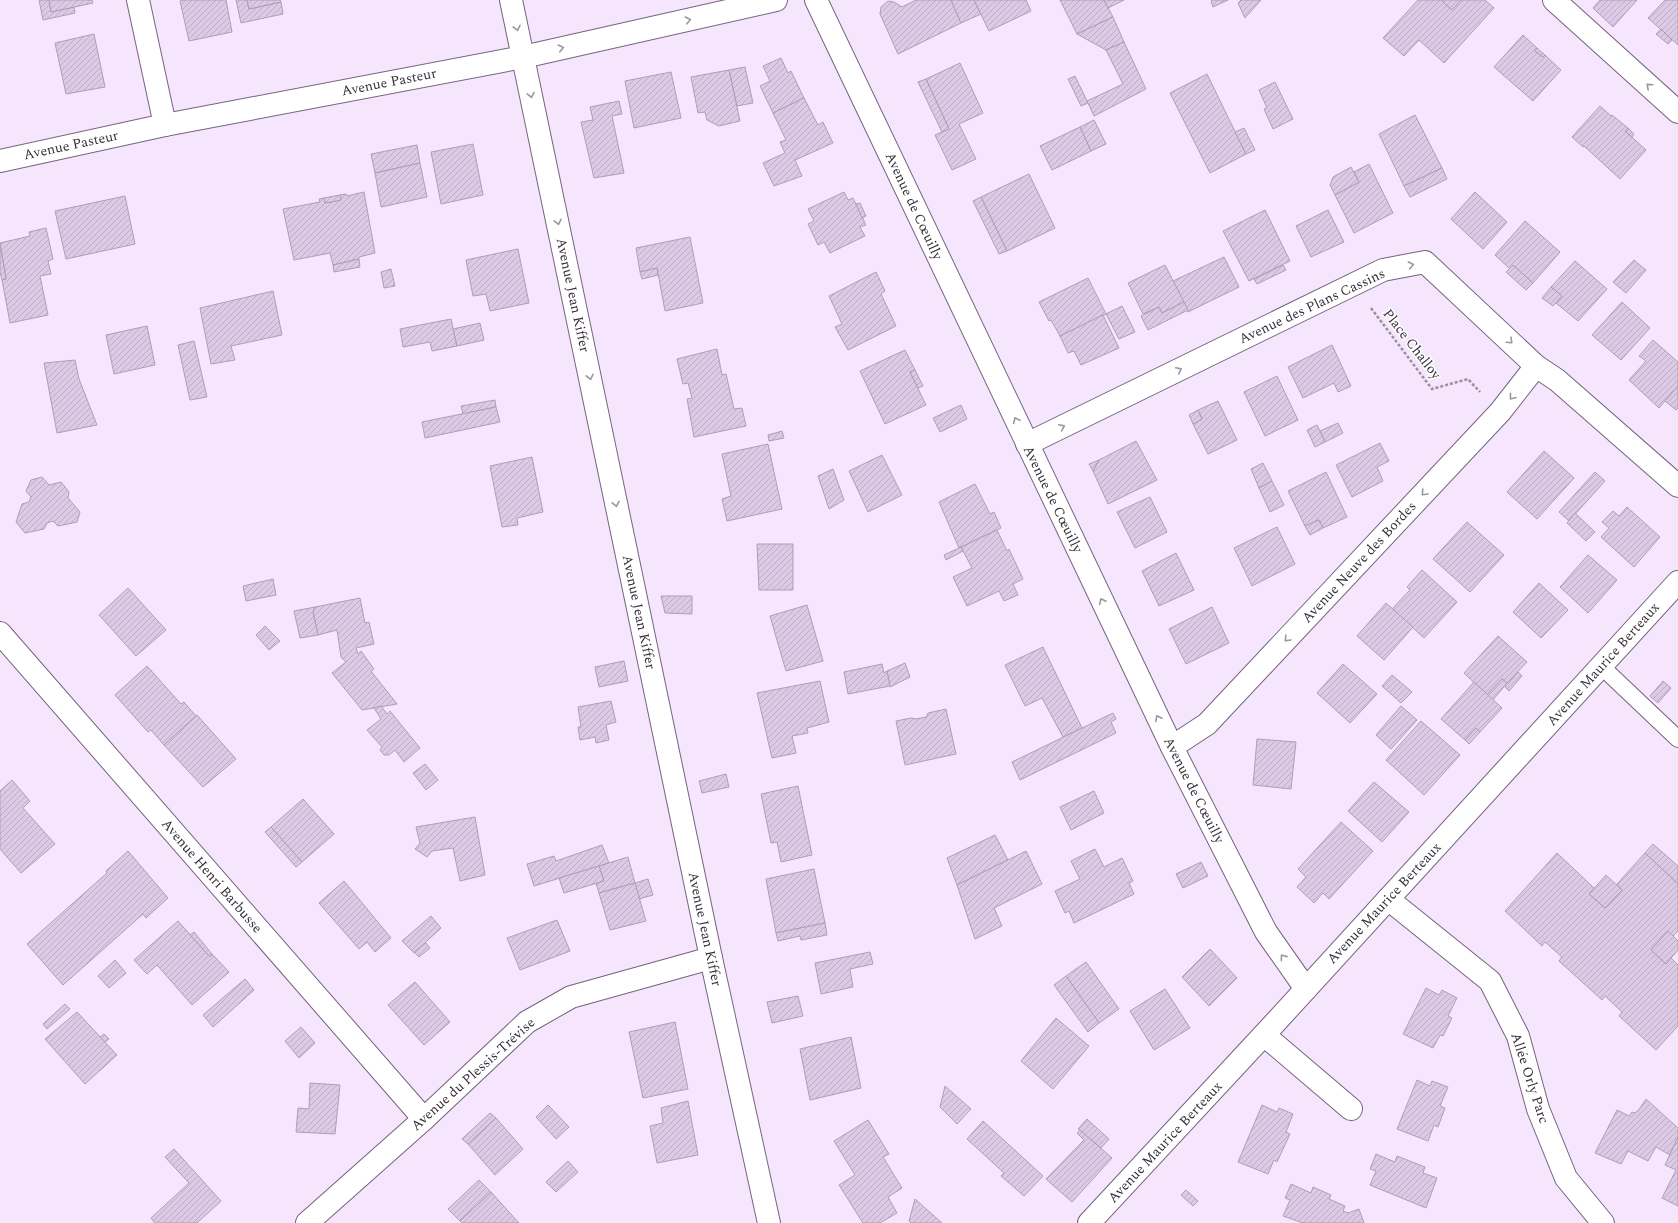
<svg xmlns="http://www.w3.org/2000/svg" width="1678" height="1223" viewBox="0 0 1678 1223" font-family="Spectral,serif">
  <defs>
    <pattern id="building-hatch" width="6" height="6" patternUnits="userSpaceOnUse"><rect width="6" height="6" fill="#dcc9e5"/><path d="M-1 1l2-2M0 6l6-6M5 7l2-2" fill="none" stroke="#bdadc5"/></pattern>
  </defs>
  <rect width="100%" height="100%" fill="#f5e6fd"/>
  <g fill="url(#building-hatch)" stroke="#af9db8">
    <polygon points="39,0 49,0 51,12 74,7 75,13 43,20"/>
    <polygon points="49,0 92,0 93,3 51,12"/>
    <polygon points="184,0 226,0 232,32 189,41 180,1"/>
    <polygon points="236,0 247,0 249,9 281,2 283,14 241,23"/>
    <polygon points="247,0 280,0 281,2 249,9"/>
    <polygon points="916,0 951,0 961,23 898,54 880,14 881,7 888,1 894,2 902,7"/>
    <polygon points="951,0 974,0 981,14 961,23"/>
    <polygon points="974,0 1026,0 1031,11 989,31"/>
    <polygon points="1060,0 1104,0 1113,17 1077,34"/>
    <polygon points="1104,0 1124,0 1108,8"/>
    <polygon points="1213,0 1228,0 1213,7 1211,1"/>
    <polygon points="1241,0 1261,0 1245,18 1238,3"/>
    <polygon points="1418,0 1441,0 1452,10 1461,0 1485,0 1494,8 1444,63 1419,40 1404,56 1383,38"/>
    <polygon points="1441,0 1461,0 1452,10"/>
    <polygon points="1600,0 1637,0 1613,27 1593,8"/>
    <polygon points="1665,0 1678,0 1678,45 1648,18"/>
    <polygon points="1113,17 1124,42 1106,50 1077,34"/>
    <polygon points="1661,29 1672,40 1668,44 1656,34"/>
    <polygon points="94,34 105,87 66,94 55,43"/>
    <polygon points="1523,35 1537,48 1535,51 1543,57 1545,55 1561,70 1533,101 1494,67"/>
    <polygon points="1124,42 1146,89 1094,116 1087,101 1123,84 1106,50"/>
    <polygon points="1537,48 1545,55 1543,57 1535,51"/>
    <polygon points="781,58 788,73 791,71 804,98 773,113 760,86 770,81 763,66"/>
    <polygon points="960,63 983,113 959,124 976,159 952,170 935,135 949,129 926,79"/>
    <polygon points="745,67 753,103 737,106 729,70"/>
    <polygon points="729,70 740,121 719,126 707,120 705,112 698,113 691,77"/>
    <polygon points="671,72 681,118 634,128 625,81"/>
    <polygon points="1207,74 1246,154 1210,173 1170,93"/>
    <polygon points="1075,76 1088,103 1081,106 1068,79"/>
    <polygon points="926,79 949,129 942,132 918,82"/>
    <polygon points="1275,82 1293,119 1273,129 1264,109 1267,108 1259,90"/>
    <polygon points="804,98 818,125 823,122 833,143 795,160 802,176 774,186 763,163 785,153 780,142 786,140 773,113"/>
    <polygon points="619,101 622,114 612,116 624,173 594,178 581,122 593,120 590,107"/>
    <polygon points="1600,106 1611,116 1612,115 1628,128 1625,131 1646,150 1620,179 1584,146 1583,147 1572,137"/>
    <polygon points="1415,115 1442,168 1404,186 1379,134"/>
    <polygon points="1094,120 1106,144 1091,151 1080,127"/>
    <polygon points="1080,127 1091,151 1052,170 1040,146"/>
    <polygon points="1244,128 1255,150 1246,154 1235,132"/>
    <polygon points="1628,128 1634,134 1632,137 1625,131"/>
    <polygon points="473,144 483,195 441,204 431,152"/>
    <polygon points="417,145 420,163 375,173 371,154"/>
    <polygon points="420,163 427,197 381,207 375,173"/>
    <polygon points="1369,164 1393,213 1354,233 1335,195 1359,182 1354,172"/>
    <polygon points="1351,167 1359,182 1335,195 1330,185 1333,177"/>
    <polygon points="1442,168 1447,179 1410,197 1404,186"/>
    <polygon points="1029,174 1055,228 1007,251 981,197"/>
    <polygon points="364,192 375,253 359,257 359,259 333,265 330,253 294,260 283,209 320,202 319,199 324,198 325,203 341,200 340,195 346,194 347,196"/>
    <polygon points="844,192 848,200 853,198 866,225 860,227 865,236 830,253 824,242 818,245 808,224 814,221 808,209"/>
    <polygon points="1475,192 1507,222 1483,249 1451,219"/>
    <polygon points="340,195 341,200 325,203 324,198"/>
    <polygon points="125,196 135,244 66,259 55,211"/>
    <polygon points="981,197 1007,251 999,254 973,201"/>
    <polygon points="860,203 866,216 862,218 856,204"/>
    <polygon points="1265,210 1290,261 1249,281 1223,231"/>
    <polygon points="1328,210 1344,242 1311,257 1296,226"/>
    <polygon points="1525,221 1560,252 1533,283 1513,265 1510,269 1495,255"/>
    <polygon points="46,228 53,259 48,261 51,274 40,276 48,315 10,323 2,280 6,279 0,243 30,236 29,232"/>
    <polygon points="690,237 703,303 665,311 657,268 640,272 636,248"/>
    <polygon points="0,243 6,279 2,280 0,272"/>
    <polygon points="518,249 529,303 490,311 486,294 473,296 466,260"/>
    <polygon points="1224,257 1239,287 1188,312 1173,281"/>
    <polygon points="359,259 360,267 334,272 333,265"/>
    <polygon points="1634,260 1646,270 1626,293 1613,282"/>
    <polygon points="1575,261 1607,289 1578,321 1556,303 1562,296 1551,287"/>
    <polygon points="1165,265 1184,302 1162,313 1159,307 1143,314 1128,283"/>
    <polygon points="1283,265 1286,270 1257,284 1254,279"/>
    <polygon points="1513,265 1533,283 1526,290 1506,272"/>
    <polygon points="657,268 658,275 642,279 640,272"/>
    <polygon points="391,269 395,286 384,288 381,272"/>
    <polygon points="876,272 885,291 881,294 896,326 848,350 835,327 842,324 829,296"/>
    <polygon points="1088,278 1106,314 1060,336 1051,320 1049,321 1039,302"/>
    <polygon points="1551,287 1562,296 1553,306 1542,298"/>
    <polygon points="273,291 282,335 231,346 235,360 211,364 200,308"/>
    <polygon points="1184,302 1188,310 1148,330 1141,316 1159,307 1162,313"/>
    <polygon points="1622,302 1650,328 1621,360 1592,335"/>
    <polygon points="1122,306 1135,332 1119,339 1106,314"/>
    <polygon points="1103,315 1119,348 1081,365 1074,351 1068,353 1060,336"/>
    <polygon points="451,319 457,346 432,351 430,342 403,347 400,329"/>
    <polygon points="480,323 484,340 457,346 453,329"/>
    <polygon points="147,326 155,365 114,374 106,335"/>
    <polygon points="1653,340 1678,362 1678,386 1659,408 1629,380 1646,361 1639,356"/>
    <polygon points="194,341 207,397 190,400 178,345"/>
    <polygon points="1332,345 1351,386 1338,392 1334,383 1303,398 1288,367"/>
    <polygon points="717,349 722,375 726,374 734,409 742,408 746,426 694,437 687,399 692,398 688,383 683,384 677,359"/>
    <polygon points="905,350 915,370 910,372 926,405 885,424 860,371"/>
    <polygon points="75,360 79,379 97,425 57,433 44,363"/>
    <polygon points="915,370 923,386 918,388 910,372"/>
    <polygon points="1277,376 1298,420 1265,436 1244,392"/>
    <polygon points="1678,386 1678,408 1676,410 1665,401"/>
    <polygon points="495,400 496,407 463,414 461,406"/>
    <polygon points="1218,401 1237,440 1208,454 1193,424 1202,419 1198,410"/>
    <polygon points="961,405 967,419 940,432 933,418"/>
    <polygon points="496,407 500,422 425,438 422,422"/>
    <polygon points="1198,410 1202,419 1193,424 1189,415"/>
    <polygon points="1338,423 1343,433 1325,442 1320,431"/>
    <polygon points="1317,425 1325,442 1315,447 1307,430"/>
    <polygon points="782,431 784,438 769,441 768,435"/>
    <polygon points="1136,441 1157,480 1108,504 1093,471 1099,460"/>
    <polygon points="1380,443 1389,461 1377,467 1383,481 1352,497 1336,465"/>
    <polygon points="768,444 782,509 727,521 722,499 731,496 722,454"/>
    <polygon points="1544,451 1574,478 1537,519 1507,492"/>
    <polygon points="882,455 902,495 868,512 849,471"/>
    <polygon points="532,457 543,512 517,518 518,525 502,527 490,466"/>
    <polygon points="1099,460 1093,471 1089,464"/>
    <polygon points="1263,463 1272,481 1259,488 1251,469"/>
    <polygon points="833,469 844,500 829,509 818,476"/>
    <polygon points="1326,472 1347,517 1323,528 1319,520 1305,526 1288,491"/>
    <polygon points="1595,472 1605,481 1569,521 1559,512"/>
    <polygon points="42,477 49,485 61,482 69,492 68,498 80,512 77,522 58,526 53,521 47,523 44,529 25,533 16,522 22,504 29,502 31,497 26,491 31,480"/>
    <polygon points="1272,481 1284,505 1270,512 1259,488"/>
    <polygon points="975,484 990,514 994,512 1001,528 959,548 939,502"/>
    <polygon points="1150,497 1167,532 1135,548 1117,512"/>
    <polygon points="1627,507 1660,537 1634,567 1601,537 1609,528 1602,522 1613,511 1619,516"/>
    <polygon points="1575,513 1595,532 1586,541 1567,523"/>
    <polygon points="1319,520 1323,528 1310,535 1305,526"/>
    <polygon points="1467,522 1504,555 1470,592 1433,559"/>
    <polygon points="1277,527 1295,564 1252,586 1234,548"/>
    <polygon points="997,530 1007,551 1009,549 1023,579 1013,584 1018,595 1004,601 999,591 967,606 953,577 972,568 961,547"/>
    <polygon points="757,544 793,544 793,590 759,590"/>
    <polygon points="961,547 963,551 946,560 944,555"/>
    <polygon points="1176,553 1194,590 1159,606 1142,571"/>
    <polygon points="1588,555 1617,580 1588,613 1560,587"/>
    <polygon points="1422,570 1457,602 1424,638 1392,609 1410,590 1407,587"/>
    <polygon points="273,579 276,595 246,601 243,586"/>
    <polygon points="1539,583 1568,610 1541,638 1513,612"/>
    <polygon points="128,588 166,630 136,656 99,615"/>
    <polygon points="661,596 692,596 692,614 665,613"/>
    <polygon points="360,598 365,623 369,622 374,644 356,648 358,654 361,651 374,669 371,671 397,704 362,710 332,673 346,662 341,657 337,630 318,635 313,612 315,607"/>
    <polygon points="1386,603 1413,627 1384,660 1357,636"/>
    <polygon points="807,605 823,661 786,671 770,616"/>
    <polygon points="315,607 313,612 318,635 300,638 294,611"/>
    <polygon points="1212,607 1229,643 1186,664 1169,629"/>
    <polygon points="265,626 280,641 269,650 256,635"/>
    <polygon points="1498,636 1527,662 1507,683 1502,679 1487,695 1464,673"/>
    <polygon points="1043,647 1082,728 1063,737 1042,698 1025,706 1005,665"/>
    <polygon points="624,661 628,681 599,687 595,667"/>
    <polygon points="905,663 910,677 890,687 887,671"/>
    <polygon points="882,664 884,673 887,671 890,686 848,694 844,672"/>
    <polygon points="1343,664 1377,694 1350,723 1317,693"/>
    <polygon points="147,666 181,704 184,702 196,716 164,745 151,730 148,732 115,695"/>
    <polygon points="1518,672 1522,676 1509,691 1505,687"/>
    <polygon points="1392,675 1412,692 1401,703 1382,686"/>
    <polygon points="1502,679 1507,683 1493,700 1487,695"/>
    <polygon points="820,681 829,722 807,728 808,733 792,736 796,753 772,758 757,693"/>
    <polygon points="1663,681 1671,688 1658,703 1650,696"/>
    <polygon points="1474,682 1502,708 1480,732 1476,728 1465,740 1441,719"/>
    <polygon points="611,701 616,722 606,725 609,740 596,743 595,737 580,740 578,727 581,727 578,707"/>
    <polygon points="381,706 387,714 390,711 420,748 404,762 395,750 389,755 384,755 380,750 382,747 367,730 381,719 374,708"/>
    <polygon points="1401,706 1417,720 1391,749 1376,735"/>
    <polygon points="946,709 956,754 905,765 896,721 911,718 916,719 926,717 928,713"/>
    <polygon points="1113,713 1116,719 1111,722 1116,733 1020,780 1012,762"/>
    <polygon points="197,715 236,759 203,787 164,745"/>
    <polygon points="1421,721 1460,755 1424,795 1386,760"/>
    <polygon points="1476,728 1480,732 1469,744 1465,740"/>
    <polygon points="1257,739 1296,742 1291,789 1253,785"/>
    <polygon points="425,764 438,780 426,790 413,773"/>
    <polygon points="726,774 729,787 702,793 699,781"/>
    <polygon points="12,780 30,801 23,808 55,844 21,873 0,849 0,791"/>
    <polygon points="1374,782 1409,812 1382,842 1348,811"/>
    <polygon points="798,786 812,855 781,862 777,842 771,843 761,794"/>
    <polygon points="1094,791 1104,813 1071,830 1060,807"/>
    <polygon points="303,799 334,834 302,862 271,827"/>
    <polygon points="475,817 485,875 460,881 453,848 432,851 427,857 415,849 420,843 416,827"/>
    <polygon points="1341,822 1373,851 1329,899 1323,893 1314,903 1297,887 1306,877 1298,869"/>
    <polygon points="271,827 302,862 296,867 265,832"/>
    <polygon points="995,835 1008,860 957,885 947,858"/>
    <polygon points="1653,844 1678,866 1678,884 1645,853"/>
    <polygon points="602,845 609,863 534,886 527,864 554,856 556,861"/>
    <polygon points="1095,849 1104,867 1122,858 1133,881 1129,883 1134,894 1074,923 1069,911 1065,913 1055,891 1080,879 1071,861"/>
    <polygon points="128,851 168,898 146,918 143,914 63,985 27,944 107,873 106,871"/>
    <polygon points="1026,851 1042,884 994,908 1002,926 975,939 957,885"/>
    <polygon points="1557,853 1594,888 1589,894 1605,908 1622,890 1617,884 1645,853 1678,884 1678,931 1673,936 1668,931 1651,950 1666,964 1671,958 1678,965 1678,1026 1656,1050 1619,1016 1622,1012 1605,996 1602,1000 1559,961 1562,957 1545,942 1542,946 1505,911"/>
    <polygon points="628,857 635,883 599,893 596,883 604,881 599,866"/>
    <polygon points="1201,862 1208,876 1183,888 1176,874"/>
    <polygon points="599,866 604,881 564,893 559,878"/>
    <polygon points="814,869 825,923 776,933 766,879"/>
    <polygon points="1606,875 1622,890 1605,908 1589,894"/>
    <polygon points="648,879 653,895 639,899 635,883"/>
    <polygon points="344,881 391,938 375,952 367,942 359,949 319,903"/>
    <polygon points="635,883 646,921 610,930 599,893"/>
    <polygon points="431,916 441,928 414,953 402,941"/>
    <polygon points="557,920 570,951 520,970 507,938"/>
    <polygon points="178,921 210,957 212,954 229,972 192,1005 157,965 147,974 134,960"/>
    <polygon points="825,923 827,935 801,940 800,936 778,941 776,933"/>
    <polygon points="1668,931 1678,941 1678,950 1666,964 1651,950"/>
    <polygon points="194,932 212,954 210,957 190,935"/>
    <polygon points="426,943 430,948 419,957 414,952"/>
    <polygon points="1210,949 1237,978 1209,1006 1182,977"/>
    <polygon points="870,952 873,964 850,969 853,987 821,994 815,963"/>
    <polygon points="115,960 126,973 109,988 98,976"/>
    <polygon points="1086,962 1119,1009 1099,1023 1066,976"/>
    <polygon points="1066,976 1099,1023 1088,1032 1054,985"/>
    <polygon points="245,979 254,990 213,1027 203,1015"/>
    <polygon points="415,982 450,1022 424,1045 388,1005"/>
    <polygon points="1426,988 1439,995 1442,990 1457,998 1448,1016 1452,1018 1443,1036 1440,1035 1433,1048 1403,1034"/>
    <polygon points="1165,989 1190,1028 1154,1050 1130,1011"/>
    <polygon points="798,996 803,1016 772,1023 767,1002"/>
    <polygon points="65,1004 70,1009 47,1029 43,1024"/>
    <polygon points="77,1012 117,1055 85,1084 45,1039"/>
    <polygon points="1056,1018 1089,1046 1053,1089 1021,1061"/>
    <polygon points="675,1022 688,1089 643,1098 629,1032"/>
    <polygon points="301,1027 315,1043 299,1058 285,1041"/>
    <polygon points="104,1034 109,1039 105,1042 100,1037"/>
    <polygon points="851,1037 861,1088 810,1100 800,1049"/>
    <polygon points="1417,1080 1430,1086 1432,1081 1448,1087 1440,1106 1445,1108 1438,1127 1434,1125 1428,1141 1397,1129"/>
    <polygon points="310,1083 340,1085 335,1134 296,1132 298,1108 309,1109"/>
    <polygon points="945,1086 971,1109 957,1124 940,1107"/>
    <polygon points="1646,1099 1678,1128 1678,1137 1670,1155 1656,1147 1648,1161 1628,1151 1621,1164 1595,1153 1617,1110 1629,1116 1632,1112 1635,1113 1637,1111 1638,1111"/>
    <polygon points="688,1101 698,1155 657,1163 650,1126 663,1123 661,1108"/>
    <polygon points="548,1105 569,1127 556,1139 536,1117"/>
    <polygon points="1262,1105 1277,1112 1279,1108 1293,1114 1286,1132 1290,1134 1277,1162 1274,1160 1268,1174 1238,1162"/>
    <polygon points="490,1113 496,1118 468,1144 462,1139"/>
    <polygon points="496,1118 523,1149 495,1175 468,1144"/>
    <polygon points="1087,1119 1109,1139 1101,1148 1078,1129"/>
    <polygon points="868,1120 889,1154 883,1157 902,1188 888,1197 897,1213 880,1223 863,1223 839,1185 855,1175 834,1141"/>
    <polygon points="983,1121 1043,1176 1024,1196 1001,1176 1004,1173 967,1139"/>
    <polygon points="1080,1130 1112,1158 1072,1202 1046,1179 1084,1140 1077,1133"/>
    <polygon points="1678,1137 1678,1206 1662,1198 1676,1170 1665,1165"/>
    <polygon points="174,1149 221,1201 197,1223 155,1223 151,1218 189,1183 165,1157"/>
    <polygon points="1376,1154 1395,1162 1397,1156 1425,1167 1423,1173 1437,1178 1426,1208 1370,1185 1376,1171 1370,1169"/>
    <polygon points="568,1161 578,1172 556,1192 546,1182"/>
    <polygon points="479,1180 491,1192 460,1221 448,1209"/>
    <polygon points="1291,1184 1311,1193 1313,1187 1331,1195 1329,1199 1345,1206 1343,1211 1348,1213 1359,1209 1364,1223 1303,1223 1283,1216 1290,1200 1285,1198"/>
    <polygon points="1186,1190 1198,1201 1193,1206 1181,1195"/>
    <polygon points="491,1192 519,1223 462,1223 460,1221"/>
    <polygon points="915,1199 942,1223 911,1223 909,1221"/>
  </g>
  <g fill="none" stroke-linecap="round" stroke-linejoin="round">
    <defs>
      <polyline id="lane" points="1601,666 1678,739"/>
      <g id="street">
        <polyline points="138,0 165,125"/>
        <polyline points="816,0 1172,747 1266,932 1306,989"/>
        <polyline points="1554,0 1678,112"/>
        <polyline points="0,161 165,125 523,57"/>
        <polyline points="1027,444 1383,270 1425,262 1536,366 1557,380 1678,486"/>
        <polyline points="0,633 424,1119"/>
        <polyline points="1172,747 1207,724 1500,412 1536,366"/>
        <polyline points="1388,899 1490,981 1518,1036 1538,1109 1566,1178 1603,1223"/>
        <polyline points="1264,1035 1351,1109"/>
        <polyline points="307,1223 424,1119 527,1022 571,997 711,958"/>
      </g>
      <g id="secondary">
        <polyline points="511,0 711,958 769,1223"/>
        <polyline points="523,57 776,0"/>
        <polyline points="1089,1223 1273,1025 1678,582"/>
      </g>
    </defs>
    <use href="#lane" stroke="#75647d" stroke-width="18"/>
    <use href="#street" stroke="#75647d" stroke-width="24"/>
    <use href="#secondary" stroke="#75647d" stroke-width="24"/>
    <polyline stroke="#9a8fa1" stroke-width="2.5" stroke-dasharray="3 2" stroke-linecap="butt" points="1371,308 1432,389 1468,379 1480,392"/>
    <use href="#lane" stroke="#fff" stroke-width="16"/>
    <use href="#street" stroke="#fff" stroke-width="22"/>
    <use href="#secondary" stroke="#fff" stroke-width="22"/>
  </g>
  <defs><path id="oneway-chevron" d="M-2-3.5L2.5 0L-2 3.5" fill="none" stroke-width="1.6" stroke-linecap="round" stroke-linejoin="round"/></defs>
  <g stroke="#9b989d">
    <use href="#oneway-chevron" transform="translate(688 20) rotate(-13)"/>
    <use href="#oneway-chevron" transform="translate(517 28) rotate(78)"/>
    <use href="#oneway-chevron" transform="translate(561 48) rotate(-13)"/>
    <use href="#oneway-chevron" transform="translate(1649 86) rotate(-138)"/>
    <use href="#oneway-chevron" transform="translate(531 95) rotate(78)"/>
    <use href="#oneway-chevron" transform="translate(558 222) rotate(78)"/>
    <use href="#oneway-chevron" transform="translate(1411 265) rotate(-11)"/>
    <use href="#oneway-chevron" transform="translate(1510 341) rotate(43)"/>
    <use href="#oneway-chevron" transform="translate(1179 370) rotate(-26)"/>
    <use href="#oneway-chevron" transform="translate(590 377) rotate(78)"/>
    <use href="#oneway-chevron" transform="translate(1512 397) rotate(128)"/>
    <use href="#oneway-chevron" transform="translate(1016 420) rotate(-115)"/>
    <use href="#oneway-chevron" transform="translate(1062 427) rotate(-26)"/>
    <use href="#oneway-chevron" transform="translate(1424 493) rotate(133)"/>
    <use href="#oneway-chevron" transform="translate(616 504) rotate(78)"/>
    <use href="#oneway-chevron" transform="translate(1102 601) rotate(-116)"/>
    <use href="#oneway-chevron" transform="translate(1287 639) rotate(133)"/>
    <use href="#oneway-chevron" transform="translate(1158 718) rotate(-116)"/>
    <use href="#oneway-chevron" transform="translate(1283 957) rotate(-125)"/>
  </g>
  <g text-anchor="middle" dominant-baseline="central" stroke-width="3" stroke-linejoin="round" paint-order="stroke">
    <g font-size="14" fill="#37303b" stroke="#fff">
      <text transform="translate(389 82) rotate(-11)">Avenue Pasteur</text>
      <text transform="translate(71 145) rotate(-12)">Avenue Pasteur</text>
      <text transform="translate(914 206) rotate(65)">Avenue de Cœuilly</text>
      <text transform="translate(573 295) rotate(78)">Avenue Jean Kiffer</text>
      <text transform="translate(1312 306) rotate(-25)">Avenue des Plans Cassins</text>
      <text transform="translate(1412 344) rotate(52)">Place Challoy</text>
      <text transform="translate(1053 499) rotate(64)">Avenue de Cœuilly</text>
      <text transform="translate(1359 562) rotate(-47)">Avenue Neuve des Bordes</text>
      <text transform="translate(639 612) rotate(78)">Avenue Jean Kiffer</text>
      <text transform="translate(1603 664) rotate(-48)">Avenue Maurice Berteaux</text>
      <text transform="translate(1194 790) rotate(63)">Avenue de Cœuilly</text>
      <text transform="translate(212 876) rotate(49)">Avenue Henri Barbusse</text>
      <text transform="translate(1384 903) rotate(-47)">Avenue Maurice Berteaux</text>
      <text transform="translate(705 929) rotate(78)">Avenue Jean Kiffer</text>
      <text transform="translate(473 1074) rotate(-42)">Avenue du Plessis-Trévise</text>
      <text transform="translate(1530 1078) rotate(72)">Allée Orly Parc</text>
      <text transform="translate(1165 1142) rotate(-47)">Avenue Maurice Berteaux</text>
    </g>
  </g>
</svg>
